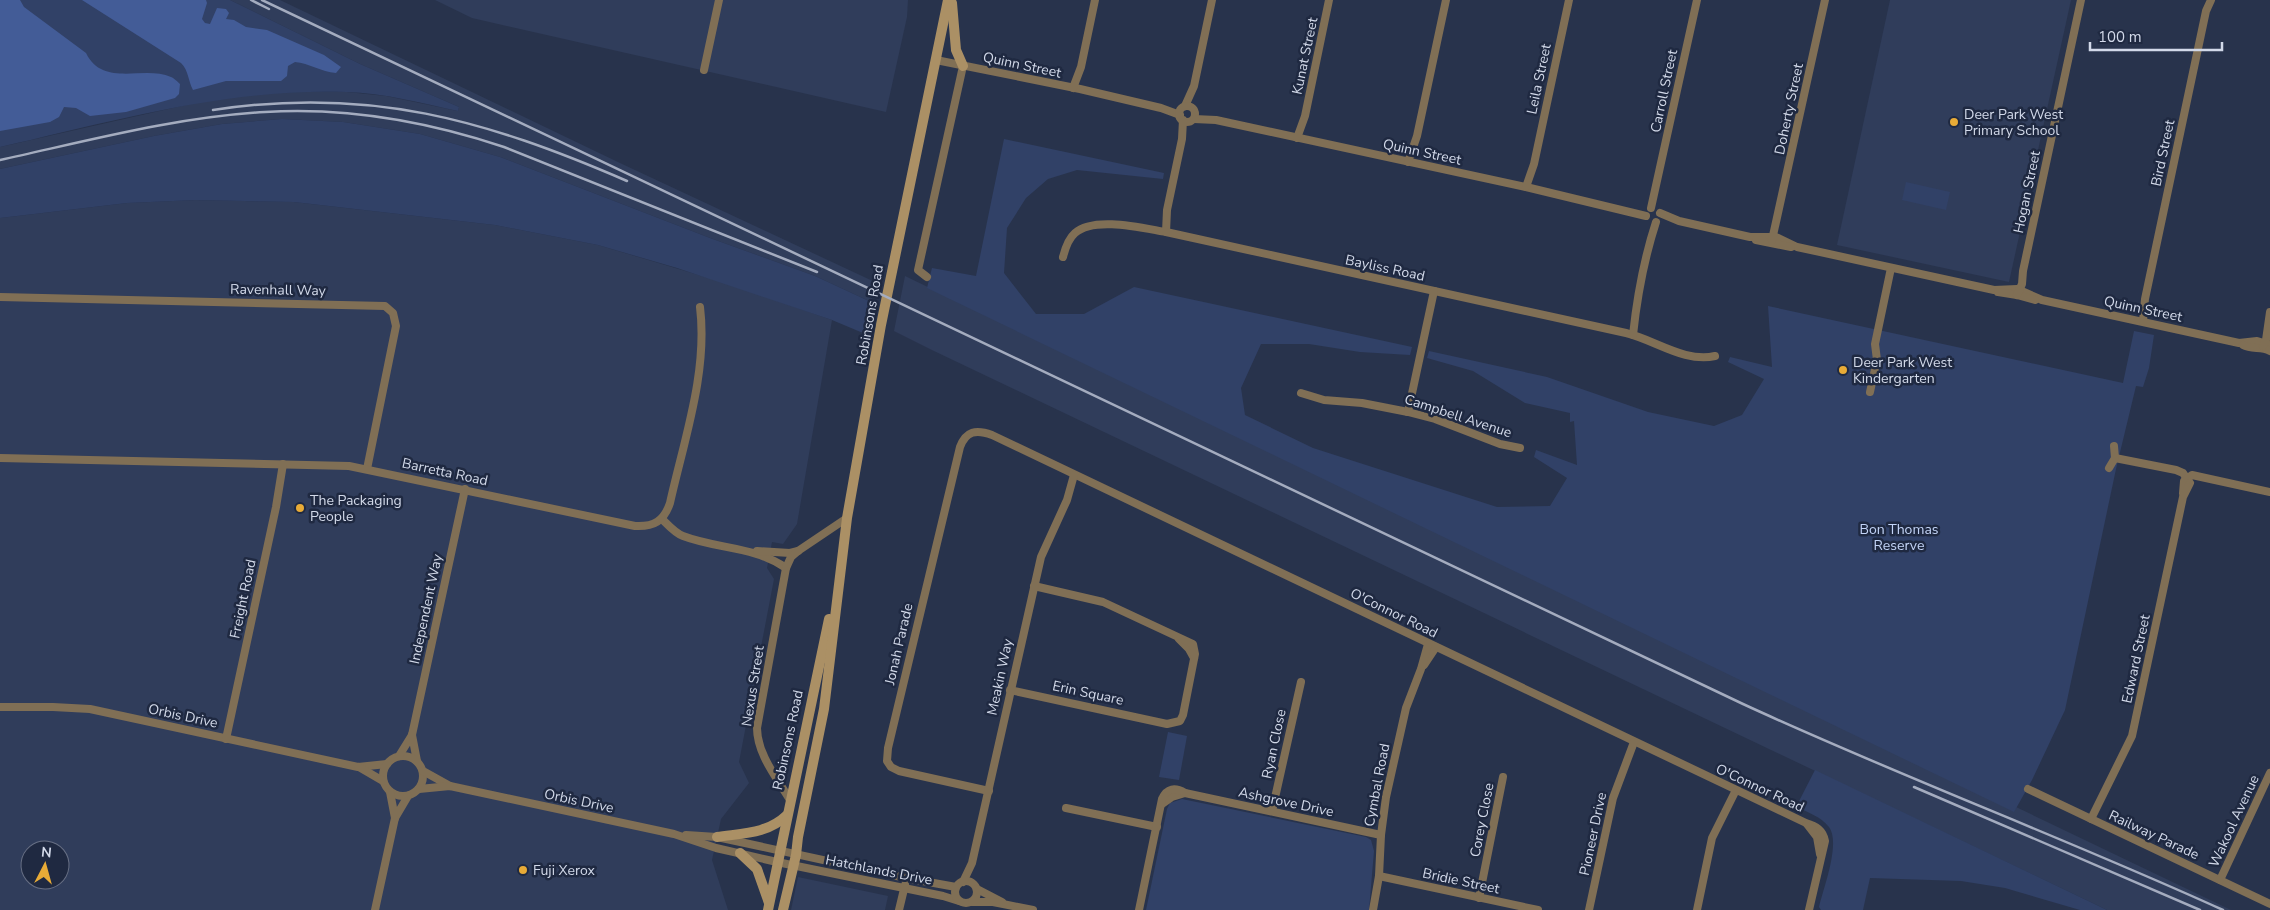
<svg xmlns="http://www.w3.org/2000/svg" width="2270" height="910" viewBox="0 0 2270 910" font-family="'Nunito Sans',sans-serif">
  <rect width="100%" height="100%" fill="#28334c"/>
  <g fill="#303d5b" fill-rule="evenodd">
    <polygon points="230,0 280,0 620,163 877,283 871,302 815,276 710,238 500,157 420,134 343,122 282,119 222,124 154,136 0,169 0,147 208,100 269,92 347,92 386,96 458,111 459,107 360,64"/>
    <polygon points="435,0 908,0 907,17 886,112 472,18"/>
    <polygon points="1890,0 2071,0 2009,282 1837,245"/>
    <path d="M196,200L294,202L495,225L598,245L729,284L832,320L797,524L783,544L772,542L767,568L774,579L739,762L749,783L721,819L712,860L728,910H0V218L127,203ZM30,850H60V880H30Z"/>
    <polygon points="905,276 2014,811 2016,807 2231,910 2107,910 934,351 894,331"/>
    <polygon points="798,877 888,896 885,910 791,910"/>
  </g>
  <g fill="#314167">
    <path d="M0,0H230L360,64L459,107L458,111C421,103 384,93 346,92C228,88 114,121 0,147Z"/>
    <polygon points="282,119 343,122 420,134 500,157 710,238 815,276 871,302 863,333 832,320 677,268 598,245 495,225 294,202 196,200 127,203 0,218 0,169 154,136 222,124"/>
    <polygon points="1004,139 1164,173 1163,179 1077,170 1048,179 1026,198 1007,228 1004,273 1036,314 1084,314 1134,287 1412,347 1410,355 1360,352 1309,344 1261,344 1241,388 1245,415 1313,448 1497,507 1550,506 1567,478 1534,457 1536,450 1577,465 1574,421 1570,422 1570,413 1525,403 1473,371 1427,358 1429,351 1547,377 1648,412 1714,426 1742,415 1764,379 1728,362 1730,357 1772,367 1768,306 2123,383 2134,331 2154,335 2149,368 2143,387 2136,386 2116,469 2065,710 2032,780 2014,812 927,288 932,268 976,276"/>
    <polygon points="1906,182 1950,192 1946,210 1902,200"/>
    <polygon points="1168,732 1187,736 1179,780 1159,777"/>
    <path d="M1815,770L2107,910H2080L2005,888L1961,881L1870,878L1863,910H1821L1819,907C1823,889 1841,843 1829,827C1821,817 1808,812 1796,807Z"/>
    <polygon points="1182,799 1366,837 1371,840 1374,851 1369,910 1146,910 1167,809 1170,803"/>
  </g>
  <g fill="#435c97">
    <path d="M0,0H20L24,7L86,53C103,88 144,65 171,77C174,78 178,82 180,84L179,94L175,98L126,112L90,116L76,108L64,107L59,117L50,122L0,131Z"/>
    <path d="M82,0H206L207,3L202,19L205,23L210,24L217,8L226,9L229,13L226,19L234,20L246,27L267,30L324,55L341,67L336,73C321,72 309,63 295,62L288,66L287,76L281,81H226L193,90C188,81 189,71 181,63Z"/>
  </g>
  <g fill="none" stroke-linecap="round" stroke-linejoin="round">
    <g stroke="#806f55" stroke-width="8">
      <polyline points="936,60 1080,89 1161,108 1180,115"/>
      <polyline points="704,70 719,0"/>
      <polyline points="1073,88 1081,67 1095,0"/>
      <polyline points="1185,106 1194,86 1212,0"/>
      <circle cx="1187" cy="114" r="8"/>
      <polyline points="1194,119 1216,120 1526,187 1646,216"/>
      <polyline points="1297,138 1305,116 1329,0"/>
      <polyline points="1408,162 1417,136 1446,0"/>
      <polyline points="1526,187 1534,164 1569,0"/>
      <polyline points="1651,208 1697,0"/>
      <polyline points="1660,213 1679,221 1750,237 1776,237 1797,247 1994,290 2017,289 2042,300 2239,343 2257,341 2270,345"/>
      <polyline points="1166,232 1167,210 1182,139 1183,120"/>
      <polyline points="1756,240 1791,247"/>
      <polyline points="1772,240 1825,0"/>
      <path d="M1063,257C1065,249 1068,239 1075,233C1094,216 1142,228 1166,232L1626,333C1655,340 1685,363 1715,356"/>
      <polyline points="927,277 918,270 963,66"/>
      <polyline points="1998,292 2017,295 2035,300"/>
      <polyline points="2017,295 2022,284 2023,271 2081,0"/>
      <polyline points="0,297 385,306 393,313 396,326 367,469"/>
      <polyline points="2143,321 2145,299 2206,11 2211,0"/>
      <path d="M1633,335C1637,297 1644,259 1656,222"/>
      <path d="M2243,345C2252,350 2261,346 2270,351"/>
      <polyline points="2263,346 2266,340 2270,312"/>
      <polyline points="1870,392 1877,360 1875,344 1891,268"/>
      <polyline points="1301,393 1324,400 1362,403 1408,412 1435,419 1500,444 1520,448"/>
      <polyline points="1408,412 1434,291"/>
      <path d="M0,458L349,466L635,526C654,527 664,521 670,503C684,440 708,372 700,307"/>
      <polyline points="2115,458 2176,470 2183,473 2189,482"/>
      <polyline points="2109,468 2115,458 2114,446"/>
      <polyline points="2183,493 2184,481 2192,475 2270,492"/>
      <path d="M662,519C668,525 675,533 683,536C717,549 754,546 786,568"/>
      <polyline points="757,551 790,553 798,551"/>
      <polyline points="1179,639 1189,649 1194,658"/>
      <polyline points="1424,665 1436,647"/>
      <polyline points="1010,690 1167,724 1180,721 1183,715 1195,654 1193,644 1103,602 1034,586"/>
      <polyline points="0,707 53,707 90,709 358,767 387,764"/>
      <polyline points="412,735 417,761"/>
      <polyline points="226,739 276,507 283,464"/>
      <circle cx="403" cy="776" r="20"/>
      <polyline points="399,756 412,735 465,489"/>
      <polyline points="359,767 383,781"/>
      <polyline points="423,771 450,786"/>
      <polyline points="419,789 450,786 674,834 716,848 777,862 943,896 959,901"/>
      <polyline points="2028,789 2270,904"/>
      <path d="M989,791L899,771L891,767L887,761L888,748L960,447C966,431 976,429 992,435L1806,823C1816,826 1823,830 1825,841L1809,910"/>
      <polyline points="390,792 395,818"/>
      <path d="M790,800C777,778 757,754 757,728L786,568L791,557L798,551L847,518"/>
      <polyline points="1162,804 1172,797 1185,793"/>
      <polyline points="1066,808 1157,827"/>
      <polyline points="1272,811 1301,682"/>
      <polyline points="2091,819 2132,736 2183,497 2190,483"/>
      <polyline points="1807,824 1817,837 1820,854"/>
      <polyline points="686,835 717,837 906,878 956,887"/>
      <polyline points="1379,876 1538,910"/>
      <polyline points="2220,880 2270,773"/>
      <circle cx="966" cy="892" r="11"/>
      <polyline points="963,882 972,863 1041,557 1067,500 1074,475"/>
      <polyline points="977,889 1002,902"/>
      <polyline points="1479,898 1503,777"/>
      <polyline points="972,902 993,902 1033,910"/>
      <polyline points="375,910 395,818 408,796"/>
      <polyline points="899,910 905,885"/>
      <path d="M1139,910L1162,799C1167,788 1175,787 1185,793L1381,835"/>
      <polyline points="1373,910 1379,876 1381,835 1386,797 1406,708 1421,669 1428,644"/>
      <polyline points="1589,910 1613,798 1634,742"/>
      <polyline points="1697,910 1712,838 1736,790"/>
    </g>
    <g stroke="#ab9065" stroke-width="10">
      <polyline points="952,3 956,50 963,66"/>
      <path d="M717,837C743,833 767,834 787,815"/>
      <polyline points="740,853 757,869 769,903"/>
      <polyline points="768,910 829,619"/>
      <polyline points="783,910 796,855 798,837 824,709 847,518 881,325 948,0"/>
    </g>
    <g stroke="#a4acbf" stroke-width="2.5">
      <polyline points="251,0 269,9"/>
      <path d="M262,0L1743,704C1901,777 2065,838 2223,910"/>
      <path d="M213,110C369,86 486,120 627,181"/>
      <path d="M0,160C87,141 176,117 265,112C347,107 426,121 504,147L817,272"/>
      <polyline points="1914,787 2200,910"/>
    </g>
  </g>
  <g fill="#e8ab37" stroke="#1f2941" stroke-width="2">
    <circle cx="1954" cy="122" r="5"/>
    <circle cx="1843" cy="370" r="5"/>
    <circle cx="300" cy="508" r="5"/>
    <circle cx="523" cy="870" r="5"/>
  </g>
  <g text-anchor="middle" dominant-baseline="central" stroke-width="5" stroke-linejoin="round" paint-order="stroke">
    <g font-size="14" fill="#d2d9e9" stroke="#1f2941">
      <text transform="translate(1305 56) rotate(-78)">Kunat Street</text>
      <text transform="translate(1022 65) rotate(12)">Quinn Street</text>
      <text transform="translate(1539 79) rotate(-78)">Leila Street</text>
      <text transform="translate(1664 91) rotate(-78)">Carroll Street</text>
      <text transform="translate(1789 109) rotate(-78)">Doherty Street</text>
      <text transform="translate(1422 152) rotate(12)">Quinn Street</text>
      <text transform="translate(2163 153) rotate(-78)">Bird Street</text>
      <text transform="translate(2027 192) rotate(-78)">Hogan Street</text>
      <text transform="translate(1385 268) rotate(12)">Bayliss Road</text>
      <text transform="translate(278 290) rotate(1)">Ravenhall Way</text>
      <text transform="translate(2143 309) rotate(12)">Quinn Street</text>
      <text transform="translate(870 315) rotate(-80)">Robinsons Road</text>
      <text transform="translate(1458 416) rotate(18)">Campbell Avenue</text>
      <text transform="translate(445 472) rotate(12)">Barretta Road</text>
      <text transform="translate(243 599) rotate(-78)">Freight Road</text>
      <text transform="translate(426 609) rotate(-78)">Independent Way</text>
      <text transform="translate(1394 613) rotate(26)">O'Connor Road</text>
      <text transform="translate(899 644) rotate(-77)">Jonah Parade</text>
      <text transform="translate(2136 659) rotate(-78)">Edward Street</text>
      <text transform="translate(1000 677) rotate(-78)">Meakin Way</text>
      <text transform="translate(753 686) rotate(-81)">Nexus Street</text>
      <text transform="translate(1088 693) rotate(12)">Erin Square</text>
      <text transform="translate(183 716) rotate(12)">Orbis Drive</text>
      <text transform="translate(788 740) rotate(-78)">Robinsons Road</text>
      <text transform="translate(1274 744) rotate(-78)">Ryan Close</text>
      <text transform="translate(1377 785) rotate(-79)">Cymbal Road</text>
      <text transform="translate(1760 788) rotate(25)">O'Connor Road</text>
      <text transform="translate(579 801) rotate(12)">Orbis Drive</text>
      <text transform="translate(1286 802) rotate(12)">Ashgrove Drive</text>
      <text transform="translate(1482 820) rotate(-79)">Corey Close</text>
      <text transform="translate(2234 821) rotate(-65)">Wakool Avenue</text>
      <text transform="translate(1593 834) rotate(-78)">Pioneer Drive</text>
      <text transform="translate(2154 835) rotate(25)">Railway Parade</text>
      <text transform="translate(879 870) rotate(11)">Hatchlands Drive</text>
      <text transform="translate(1461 881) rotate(12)">Bridie Street</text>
    </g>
    <g font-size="14" fill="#d2d9e9" stroke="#1f2941" text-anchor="start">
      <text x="1964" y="114">Deer Park West<tspan x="1964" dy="16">Primary School</tspan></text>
      <text x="1853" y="362">Deer Park West<tspan x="1853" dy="16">Kindergarten</tspan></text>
      <text x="310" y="500">The Packaging<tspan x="310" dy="16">People</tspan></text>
      <text x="533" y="870">Fuji Xerox</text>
    </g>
    <g font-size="14" fill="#c3d4f7" stroke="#1f2941">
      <text x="1899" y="529">Bon Thomas<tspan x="1899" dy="16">Reserve</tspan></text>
    </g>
  </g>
  <g transform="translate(45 865) rotate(6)"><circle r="24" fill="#1f2941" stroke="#676f84"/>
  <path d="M0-4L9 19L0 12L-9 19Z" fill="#e8ab37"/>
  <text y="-8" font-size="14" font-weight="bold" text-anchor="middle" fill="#d2d9e9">N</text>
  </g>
  <path d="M2090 42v8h132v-8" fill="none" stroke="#d2d9e9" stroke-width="2.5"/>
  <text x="2098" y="42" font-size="15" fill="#d2d9e9" stroke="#1f2941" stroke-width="4" paint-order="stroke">100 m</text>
</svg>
